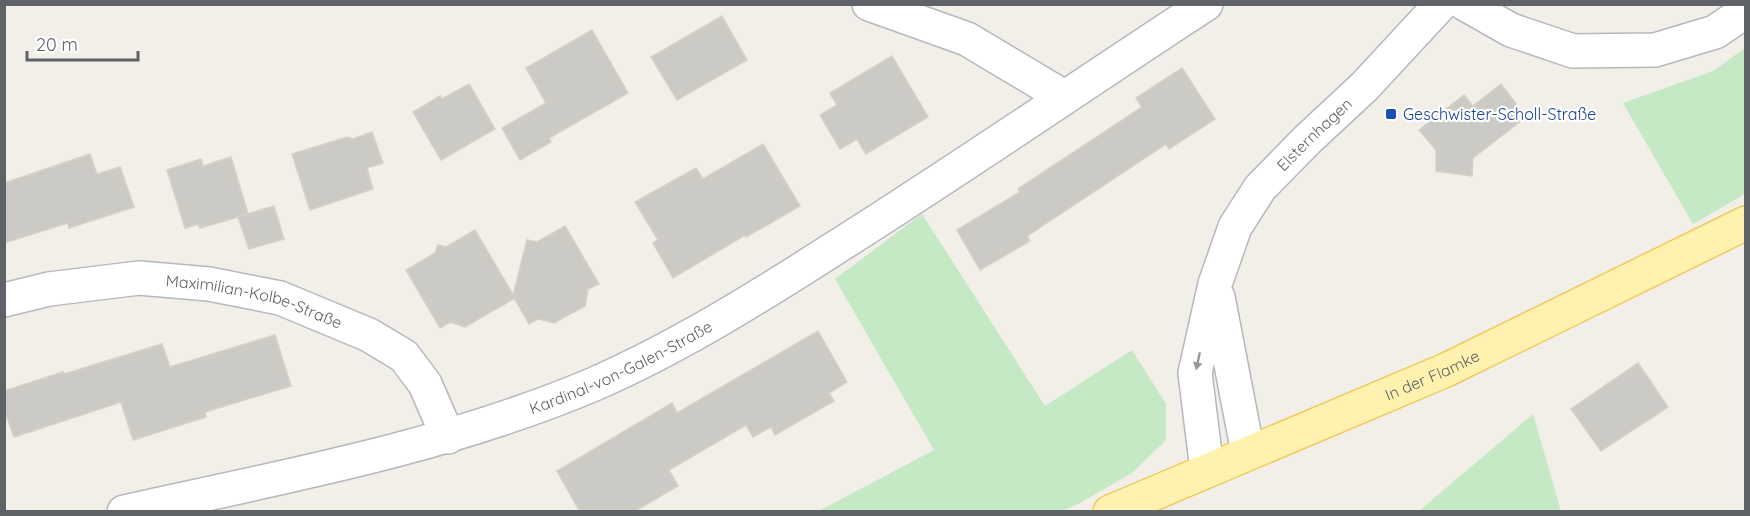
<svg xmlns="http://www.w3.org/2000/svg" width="1750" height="516" viewBox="0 0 1750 516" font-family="Quicksand,sans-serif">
  <rect width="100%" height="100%" fill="#f1efe8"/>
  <g fill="#c5e8c5">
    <polygon points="1745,48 1745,194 1693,224 1623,103 1713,71"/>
    <polygon points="922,214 1045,406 1132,350 1166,404 1166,440 1132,473 1078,504 1062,511 819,511 934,450 835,279"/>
    <polygon points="1533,414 1561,511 1419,511"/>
  </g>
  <g fill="#cccac5" stroke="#d6d1c6" stroke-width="1.5">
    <polygon points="722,16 747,60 677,100 651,57"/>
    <polygon points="592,30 628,93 549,138 551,142 520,160 502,128 546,103 526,68"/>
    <polygon points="892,56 928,117 866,154 857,139 840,149 820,115 837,105 830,93"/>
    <polygon points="1182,68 1215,119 1169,149 1166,144 1027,236 1030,241 980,270 957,230 1020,192 1018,189 1142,107 1136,98"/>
    <polygon points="469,84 495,129 441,160 413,112 440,96 442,99"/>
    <polygon points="1501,84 1526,117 1473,158 1472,176 1436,171 1436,150 1419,130 1464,95 1473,106"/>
    <polygon points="372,132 383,163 367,168 373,189 310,210 292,154 347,137 353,139"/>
    <polygon points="763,144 800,206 746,237 745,235 673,278 653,243 658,240 635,202 696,168 703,179"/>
    <polygon points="90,154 97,174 120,167 134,207 69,228 68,223 4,243 4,183"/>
    <polygon points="231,157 248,214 200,228 198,224 185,228 167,170 201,159 203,166"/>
    <polygon points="274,206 284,239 249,249 238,217"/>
    <polygon points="565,226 599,284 588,289 585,306 554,323 538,319 529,324 513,296 527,240 537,242"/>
    <polygon points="475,230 515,298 465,327 450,322 440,328 406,270 435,253 438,245 446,247"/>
    <polygon points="818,331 847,382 829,393 834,401 775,435 771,427 753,437 746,425 669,470 678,486 635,511 580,512 557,471 672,403 677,413"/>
    <polygon points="275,335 291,386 205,412 206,417 133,440 121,402 14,437 4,409 4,391 63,372 64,374 162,344 170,367"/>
    <polygon points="1638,363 1668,407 1601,451 1571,409"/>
  </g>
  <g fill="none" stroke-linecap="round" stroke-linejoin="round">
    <defs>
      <g id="minor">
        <polyline points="869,4 967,39 1064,97"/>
        <polyline points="1465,4 1511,30 1573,51 1655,50 1715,32 1746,11"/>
        <polyline points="1218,297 1248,453"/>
        <path id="s1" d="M4,300L49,289L139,278L209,284L280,298L369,335L404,356L425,384L448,437"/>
        <path id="s2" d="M1207,470L1195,373L1215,284L1235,227L1260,188L1307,140L1364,87L1441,4"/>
        <path id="s3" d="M124,512C282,477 442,448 592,385C677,348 757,298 835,248C960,169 1082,85 1206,4"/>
      </g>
      <g id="major">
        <path id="s4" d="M1110,512L1446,370L1746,223"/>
      </g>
    </defs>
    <use href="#minor" stroke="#b5b8bc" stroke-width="36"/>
    <use href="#major" stroke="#f2c960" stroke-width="36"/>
    <use href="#minor" stroke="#fff" stroke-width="33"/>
    <use href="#major" stroke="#fff2af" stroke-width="33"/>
  </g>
  <defs><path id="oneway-solid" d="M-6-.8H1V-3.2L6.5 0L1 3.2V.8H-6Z" transform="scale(1.5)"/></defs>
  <use fill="#979a9d" href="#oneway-solid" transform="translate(1198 361) rotate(102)"/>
  <rect fill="#1a4fb4" stroke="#fff" stroke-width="2" x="1385" y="108" width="12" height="12" rx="3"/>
  <g text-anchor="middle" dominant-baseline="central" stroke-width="4.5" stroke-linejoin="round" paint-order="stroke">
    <g font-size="16" fill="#164399" stroke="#fff" text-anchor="start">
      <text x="1403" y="114">Geschwister-Scholl-Straße</text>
    </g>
    <g font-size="16" fill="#5f6368" stroke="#fff">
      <text stroke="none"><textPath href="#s2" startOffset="372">Elsternhagen</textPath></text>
      <text stroke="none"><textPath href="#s1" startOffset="255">Maximilian-Kolbe-Straße</textPath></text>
      <text stroke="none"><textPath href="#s3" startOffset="519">Kardinal-von-Galen-Straße</textPath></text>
      <text stroke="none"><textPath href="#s4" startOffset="350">In der Flamke</textPath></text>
    </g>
  </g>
  <rect width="1750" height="516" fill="none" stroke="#5f6368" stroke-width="12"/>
  <path d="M27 51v9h111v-9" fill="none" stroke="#5f6368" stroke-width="3"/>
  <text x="36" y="51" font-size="18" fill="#5f6368" stroke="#ffffff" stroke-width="4.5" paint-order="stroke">20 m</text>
</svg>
